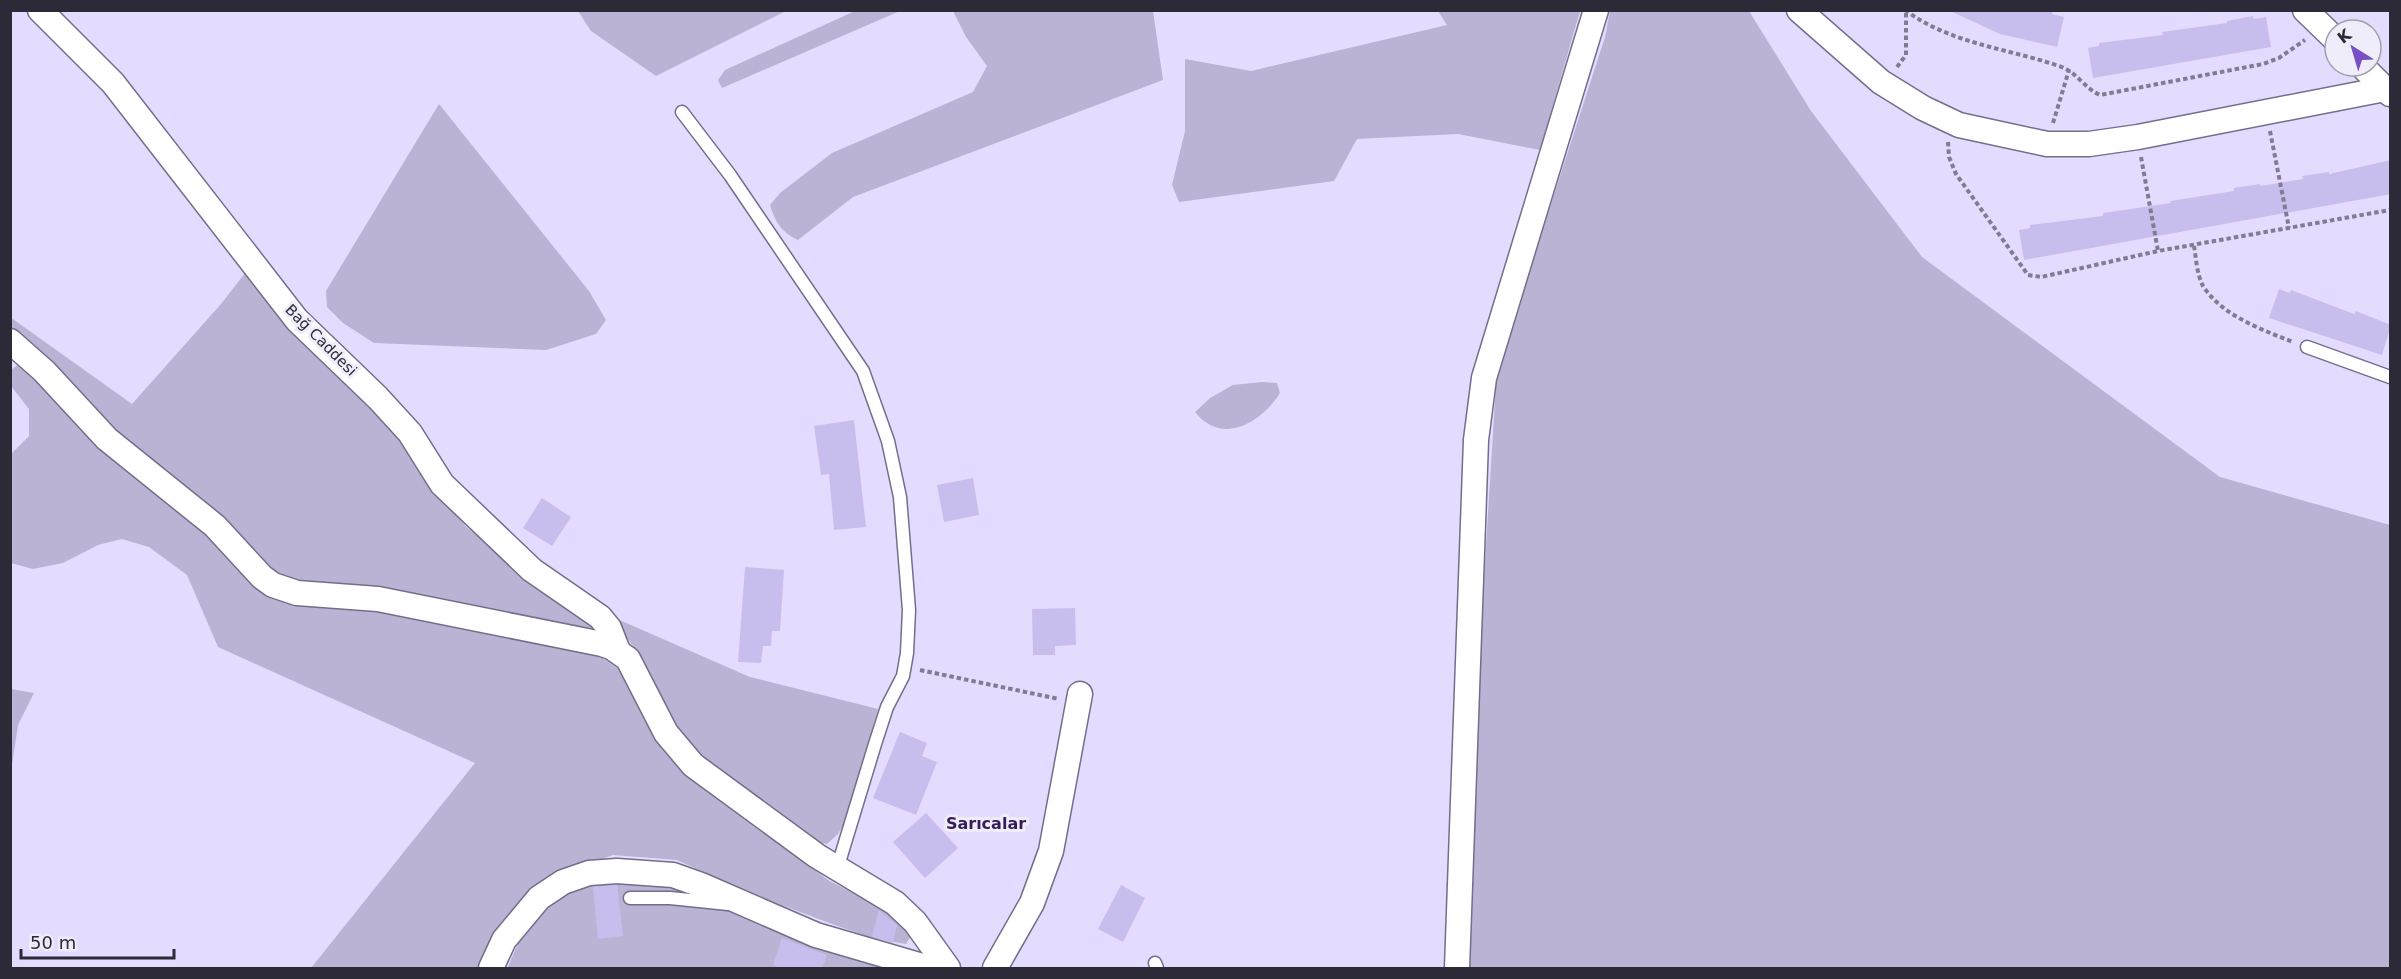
<svg xmlns="http://www.w3.org/2000/svg" width="2401" height="979" viewBox="0 0 2401 979" font-family="'DejaVu Sans',sans-serif">
  <rect width="100%" height="100%" fill="#e4dcfe"/>
  <g fill="#bab3d3">
    <polygon points="578,11 786,11 656,76 591,31"/>
    <polygon points="855,11 900,11 722,88 718,80 725,70"/>
    <path d="M953,11H1153L1163,80L853,197L798,240C782,233 775,222 770,205L780,193L832,153L973,92L987,66L966,37Z"/>
    <polygon points="1438,11 1580,11 1540,150 1458,134 1357,139 1334,181 1179,202 1172,185 1185,131 1185,59 1251,71 1447,25"/>
    <polygon points="1610,11 1749,11 1811,111 1922,257 2220,477 2390,525 2390,968 1467,968 1478,674 1496,385 1522,294 1605,37"/>
    <polygon points="439,104 589,291 606,320 596,334 546,350 374,343 343,323 327,307 326,291"/>
    <polygon points="249,268 365,393 466,527 599,629 595,634 279,580 135,449 11,331 10,317 132,404 221,304"/>
    <polygon points="20,363 228,552 247,579 271,596 382,609 601,657 618,669 631,686 661,748 679,765 828,880 899,917 911,936 906,944 872,938 832,924 744,891 677,860 613,855 549,879 520,901 505,923 486,968 311,968 475,763 218,647 187,575 149,547 122,539 98,545 63,563 33,569 11,563 10,455 29,436 29,409 11,386 11,370"/>
    <path d="M1262,382L1277,383L1280,393C1261,423 1222,446 1195,412L1210,398L1233,385Z"/>
    <polygon points="608,615 750,677 878,709 847,819 838,834 827,844 814,841 697,755 669,716 639,653"/>
    <polygon points="11,689 34,693 18,725 11,771"/>
    <path d="M617,881L664,884L749,920L888,968H508C517,941 536,909 562,892C577,883 600,883 617,881Z"/>
  </g>
  <g fill="#c9bded">
    <polygon points="1948,10 2053,10 2052,14 2064,17 2057,47 2000,34"/>
    <polygon points="2253,16 2254,19 2266,17 2271,47 2093,78 2088,48 2099,46 2099,43 2163,35 2162,32 2227,23 2227,21"/>
    <polygon points="2391,160 2391,194 2024,260 2019,230 2030,228 2030,225 2103,216 2103,213 2171,203 2170,201 2234,191 2234,188 2260,184 2260,186 2303,179 2302,176 2329,172 2329,174"/>
    <polygon points="2279,289 2290,293 2291,290 2354,314 2356,311 2391,325 2382,355 2269,318"/>
    <polygon points="854,420 866,527 834,530 829,474 821,475 814,426"/>
    <polygon points="973,478 979,515 944,522 937,485"/>
    <polygon points="542,498 571,517 552,546 523,528"/>
    <polygon points="745,567 784,570 780,631 772,631 771,646 763,646 761,663 738,662"/>
    <polygon points="1075,608 1076,645 1055,646 1055,655 1033,655 1032,609"/>
    <polygon points="900,732 927,743 922,756 937,762 916,815 873,798"/>
    <polygon points="926,813 958,848 925,878 893,842"/>
    <polygon points="617,885 623,936 598,939 593,887"/>
    <polygon points="1121,885 1145,898 1123,942 1098,929"/>
    <polygon points="879,910 897,925 893,943 872,937"/>
    <polygon points="782,938 827,955 822,969 782,969 773,965"/>
  </g>
  <g fill="none" stroke-linecap="round" stroke-linejoin="round">
    <defs>
      <g id="service">
        <polyline points="682,112 730,175 863,371 888,441 900,497 909,610 907,653 903,676 887,707 875,744 837,869"/>
        <polyline points="2307,347 2390,377"/>
        <polyline points="630,898 670,898 728,904"/>
        <polyline points="1155,963 1157,968"/>
      </g>
      <g id="minor">
        <polyline points="40,10 113,83 297,320 378,398 410,433 442,484 532,570 600,617 609,628 618,651"/>
        <polyline points="1799,10 1881,82 1923,108 1959,125 2047,144 2089,144 2138,137 2390,88"/>
        <polyline points="2305,10 2335,39"/>
        <polyline points="2362,66 2390,94"/>
        <polyline points="10,341 44,371 107,439 215,526 262,577 273,585 297,593 378,599 602,644 611,647 628,659 666,733 693,765 817,856 895,903 915,922 948,968"/>
        <polyline points="491,968 504,940 539,898 563,882 589,873 617,871 673,875 701,885 816,935 929,968"/>
        <polyline points="995,968 1032,903 1051,851 1080,694"/>
        <polyline points="1457,968 1476,440 1484,378 1596,10"/>
      </g>
    </defs>
    <use href="#service" stroke="#746d8b" stroke-width="15"/>
    <use href="#minor" stroke="#746d8b" stroke-width="27"/>
    <g stroke="#827c93" stroke-width="4" stroke-dasharray="4.5 3" stroke-linecap="butt">
      <path d="M1905,10C1951,44 2006,48 2059,66C2076,71 2084,88 2100,95L2263,64L2279,58L2305,40"/>
      <polyline points="1897,67 1906,55 1906,11"/>
      <polyline points="2053,123 2069,70"/>
      <polyline points="2270,131 2289,228"/>
      <polyline points="1948,142 1949,157 1956,174 2028,275 2041,277 2158,251 2390,210"/>
      <polyline points="2141,157 2158,251"/>
      <path d="M2194,246C2196,258 2197,275 2203,286C2222,316 2263,330 2293,342"/>
      <polyline points="920,670 1059,699"/>
    </g>
    <use href="#service" stroke="#fff" stroke-width="12"/>
    <use href="#minor" stroke="#fff" stroke-width="24"/>
  </g>
  <g text-anchor="middle" dominant-baseline="central" stroke-width="6" stroke-linejoin="round" paint-order="stroke">
    <g font-size="15" fill="#2d2a37" stroke="#f0edfa">
      <text transform="translate(321 340) rotate(45)">Bağ Caddesi</text>
    </g>
    <g font-size="16" font-weight="bold" fill="#321e58" stroke="#f0edfa">
      <text x="986" y="823">Sarıcalar</text>
    </g>
  </g>
  <rect width="2401" height="979" fill="none" stroke="#2d2a37" stroke-width="24"/>
  <g transform="translate(2353 48) rotate(323)"><circle r="28" fill="#f0edfa" stroke="#a29fac" stroke-width="1.5"/>
  <path d="M0-4.5L10 22L0 15L-10 22Z" fill="#794ec7"/>
  <text y="-9" font-size="16" font-weight="bold" text-anchor="middle" fill="#2d2a37">K</text>
  </g>
  <path d="M21 949v9h153v-9" fill="none" stroke="#2d2a37" stroke-width="3"/>
  <text x="30" y="949" font-size="18" fill="#2d2a37" stroke="#f0edfa" stroke-width="4.5" paint-order="stroke">50 m</text>
</svg>
